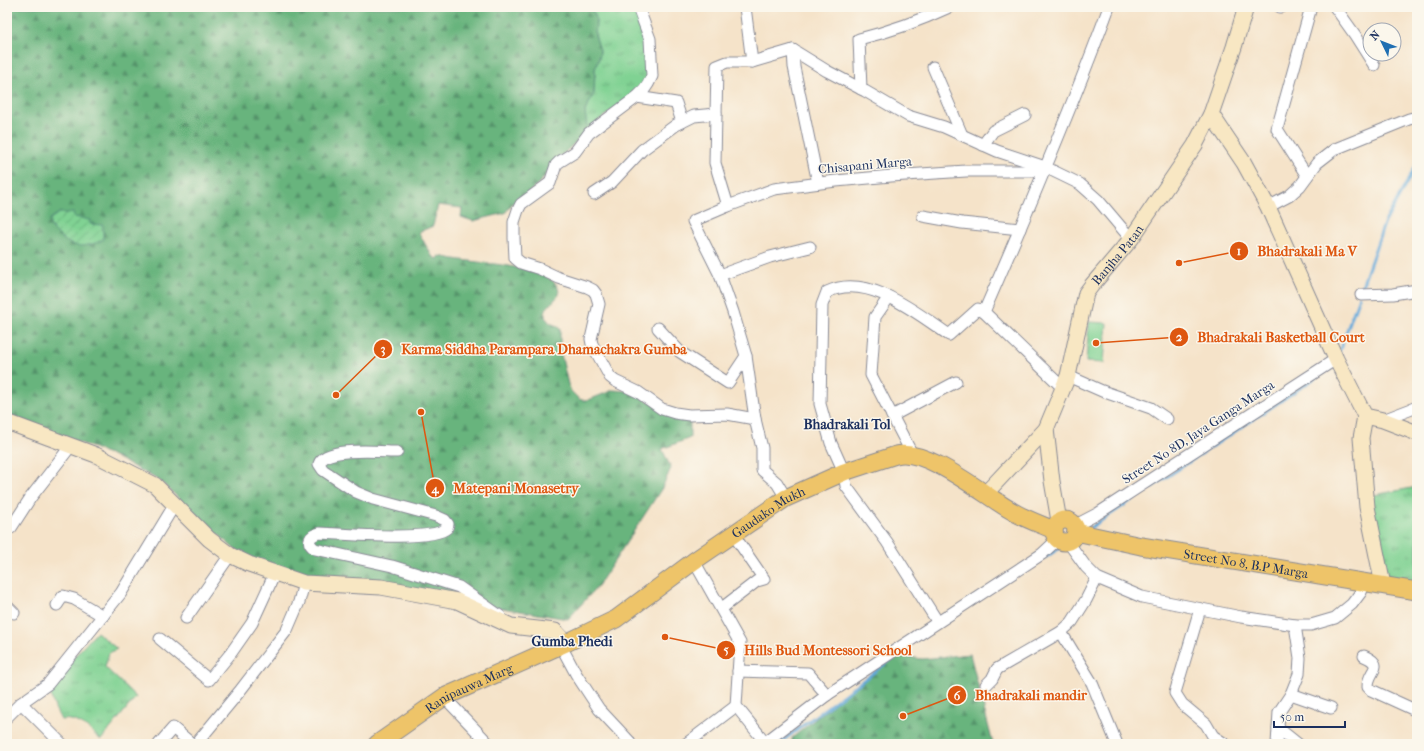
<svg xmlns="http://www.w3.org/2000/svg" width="1424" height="751" viewBox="0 0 1424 751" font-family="'IM FELL French Canon',serif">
  <defs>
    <pattern id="grass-tufts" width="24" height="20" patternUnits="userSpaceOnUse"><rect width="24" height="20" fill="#80d293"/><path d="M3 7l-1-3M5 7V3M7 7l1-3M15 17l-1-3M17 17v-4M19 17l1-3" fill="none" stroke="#68ab7b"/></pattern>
    <pattern id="forest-firs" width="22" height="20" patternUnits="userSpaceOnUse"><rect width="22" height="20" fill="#68b47d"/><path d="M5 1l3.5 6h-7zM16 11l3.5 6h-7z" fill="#55936a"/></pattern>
    <pattern id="garden-furrows" width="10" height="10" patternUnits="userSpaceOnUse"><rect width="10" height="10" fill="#80d293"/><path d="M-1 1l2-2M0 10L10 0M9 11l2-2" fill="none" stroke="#68ab7b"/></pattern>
  </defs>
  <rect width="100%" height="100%" fill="#fbf7ec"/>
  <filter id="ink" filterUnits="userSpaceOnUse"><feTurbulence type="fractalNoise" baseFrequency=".025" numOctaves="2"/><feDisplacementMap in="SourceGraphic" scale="8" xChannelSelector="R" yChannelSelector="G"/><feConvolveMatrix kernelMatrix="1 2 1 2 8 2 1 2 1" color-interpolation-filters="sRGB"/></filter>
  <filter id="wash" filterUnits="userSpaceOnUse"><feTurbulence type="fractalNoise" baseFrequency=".012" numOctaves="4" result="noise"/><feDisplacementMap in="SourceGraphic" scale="16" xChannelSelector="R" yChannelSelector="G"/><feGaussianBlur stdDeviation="0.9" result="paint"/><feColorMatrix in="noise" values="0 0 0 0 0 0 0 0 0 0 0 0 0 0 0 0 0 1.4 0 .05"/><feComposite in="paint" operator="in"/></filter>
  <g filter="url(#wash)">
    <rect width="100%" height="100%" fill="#f5e3c9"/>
    <g fill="url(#grass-tufts)" stroke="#4e8078">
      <polygon points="589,7 636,7 647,39 650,73 644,87 586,130 585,111 594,93 595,69 599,58 600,50 595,35 596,22 595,14"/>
      <polygon points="1417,487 1417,584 1387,580 1369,496"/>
      <path d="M97,632L117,649L109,653L105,667L136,697L101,740C89,729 78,717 61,720C57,712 52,703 51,694C49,682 87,643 97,632Z"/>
    </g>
    <g fill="url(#forest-firs)" stroke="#42726e">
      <path d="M7,7H589L595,15L596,18L595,35L600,50L599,58L595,69L594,93L585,111L587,126L585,133L561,156L543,179L523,198L513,203L505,213L473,221L461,217L462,208L438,205L433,226L421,231L419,233L432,256L435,258L438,259L439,256C449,258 459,260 470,261C489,264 551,267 558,288C559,290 559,293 559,295L546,309L545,317L550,323L557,326L560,329V350L568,384L571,391L579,399L586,401L613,390L627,391L690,420V438L662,449L671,468L662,488L598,586L568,619L376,587L307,581L244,558L160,481L112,455L7,415Z"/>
      <polygon points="970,654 993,744 792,744 792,738 894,655 922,659"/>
    </g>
    <path fill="url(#garden-furrows)" stroke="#4e8078" d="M59,213H73L74,217L90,220V224L103,225V240C78,251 67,247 50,225V219Z"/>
    <polygon fill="#80d293" stroke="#4e8078" points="1089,322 1107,323 1104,363 1086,362"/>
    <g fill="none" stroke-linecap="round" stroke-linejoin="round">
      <g stroke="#65aada" stroke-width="3">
        <polyline points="1360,292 1384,224 1417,164"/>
        <polyline points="1339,352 1359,297"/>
        <polyline points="1090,528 1315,378"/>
        <polyline points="1046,557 1067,543"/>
        <polyline points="778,744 893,658"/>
      </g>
    </g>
  </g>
  <g filter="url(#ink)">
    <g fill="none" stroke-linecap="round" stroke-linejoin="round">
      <defs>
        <g id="street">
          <polyline points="638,7 650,39 652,76 648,84 644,90 637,97 589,133 575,152 559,162 556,165 550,183 521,204 518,210 514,222 514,238 515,258 521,263 540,269 559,278 587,287 593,290 596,294 599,304 591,339 592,344 610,377 615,381 638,392 662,409 675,413 689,415 727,414 755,419 762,448 762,470 777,483 786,498"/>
          <polyline points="1280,7 1282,7"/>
          <polyline points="1335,7 1355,35 1374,65"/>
          <polyline points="793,50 794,67 818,183"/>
          <polyline points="752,62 793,50 827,71 865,91 908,116 944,127 997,151 1045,167 1080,184 1098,200 1131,239"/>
          <polyline points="933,67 962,135"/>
          <path d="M861,89L859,39C892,31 917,22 949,7"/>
          <polyline points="637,97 676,103 682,122"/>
          <polyline points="983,145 993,131 1025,115"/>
          <polyline points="1307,176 1277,129 1311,7"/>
          <polyline points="594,194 612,182 642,150 676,125 694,116 716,114"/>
          <polyline points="728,206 715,163 717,66 727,62 752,62 745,7"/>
          <polyline points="1268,207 1289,196 1300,186 1317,163 1335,149 1409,119 1417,117"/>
          <polyline points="923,216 962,223 1020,229"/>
          <polyline points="720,275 770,257 810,247"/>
          <polyline points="1361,295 1393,294 1417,290"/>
          <polyline points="889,297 875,317 871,375 912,454"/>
          <path d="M984,312C1028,211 1071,110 1109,7"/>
          <polyline points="658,328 680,352 728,383 746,356"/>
          <polyline points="1068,376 1102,391 1151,408 1167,419"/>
          <polyline points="892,416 956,382"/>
          <polyline points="755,419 746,356 733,312 720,275 693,221 728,206 774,189 836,181 891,176 966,171 1034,171 1045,167"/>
          <polyline points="1383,420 1417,407"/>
          <path d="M397,452C381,452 325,446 319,464L323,470L356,492L373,499L436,516L445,520L448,524L447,528C433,542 343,534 320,533C310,535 305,542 315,549L392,566L459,587L500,616"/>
          <polyline points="1074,526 1097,514 1336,359"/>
          <polyline points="11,528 31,497 70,447"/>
          <polyline points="1068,542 1086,567 1097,578 1142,597 1241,617 1295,625 1311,625 1335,618 1352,604 1361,592 1365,582"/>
          <polyline points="694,561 740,643 736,706 765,742"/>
          <polyline points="57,605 63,596 74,599 103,616"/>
          <polyline points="7,606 14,613"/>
          <polyline points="722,608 757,581 764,579 733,534"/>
          <polyline points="1200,609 1175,693 1182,704 1206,724 1213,736 1225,744"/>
          <polyline points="186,618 230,555"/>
          <path d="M937,621L887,542L846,486L844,472L831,443L820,404L822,305L827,292C867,272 917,313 949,335L978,309L984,312L1063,388"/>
          <polyline points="1061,632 1092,683 1117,744"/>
          <polyline points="160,639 209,680 231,653 252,623 275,573"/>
          <polyline points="561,646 576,674 599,709 629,741 630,744"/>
          <path d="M1364,656C1387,666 1367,671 1368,687L1371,690L1417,711"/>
          <polyline points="738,671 808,673 827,695"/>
          <polyline points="986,685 992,679 997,669 1061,632 1072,622 1086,600 1097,578"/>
          <polyline points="1291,694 1331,708"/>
          <polyline points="444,697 489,744"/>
          <polyline points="21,703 62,744"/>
          <polyline points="7,717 21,703 48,684 121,593 175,504"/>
          <polyline points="1278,728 1298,744"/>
          <polyline points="159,744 173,728 192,744"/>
          <polyline points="196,744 239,692 287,630 299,602 304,583"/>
          <polyline points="686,744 736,706"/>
          <polyline points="763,744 827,695 1042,554 1057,540"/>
          <polyline points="1277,744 1279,712 1291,694 1299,674 1300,658 1295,625"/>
        </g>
        <g id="secondary">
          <polyline points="1211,114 1244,163 1268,207 1336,359 1365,416 1383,420 1417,433"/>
          <polyline points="1365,416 1361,438 1367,507 1383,585"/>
          <polyline points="7,422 96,455 155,485 209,539 230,555 249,564 304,583 381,587 457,601 511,626 555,631 566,643"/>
          <polyline points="1046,429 1052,481 1059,521"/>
          <path id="s1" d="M985,494L1046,429L1068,376L1086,293L1092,285L1131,239L1195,145L1211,114L1234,47L1246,7"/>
        </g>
        <g id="primary">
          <circle cx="1065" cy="531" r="11"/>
          <path id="s2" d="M1076,532L1141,546L1417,591"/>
          <path id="s3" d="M377,744L444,697L566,643L616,619L694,561L786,498L844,472L896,455C927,447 985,496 1012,511C1025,519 1040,524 1054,530"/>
        </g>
      </defs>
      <use href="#street" stroke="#888994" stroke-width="13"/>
      <use href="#secondary" stroke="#888994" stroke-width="17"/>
      <use href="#primary" stroke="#888994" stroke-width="19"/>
      <use href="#street" stroke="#fff" stroke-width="11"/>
      <use href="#secondary" stroke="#f8e7c3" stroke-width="15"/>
      <use href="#primary" stroke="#eec469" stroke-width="17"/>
    </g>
  </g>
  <g text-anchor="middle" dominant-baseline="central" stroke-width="3" stroke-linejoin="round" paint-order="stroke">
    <g font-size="13" fill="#1b2f5e" stroke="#fbf7ec">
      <text transform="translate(865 165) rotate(-5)">Chisapani Marga</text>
      <text stroke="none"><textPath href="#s1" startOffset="281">Banjha Patan</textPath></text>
      <text transform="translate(1198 432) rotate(-33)">Street No 8D, Jaya Ganga Marga</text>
      <text stroke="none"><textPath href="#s3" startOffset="457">Gaudako Mukh</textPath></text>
      <text stroke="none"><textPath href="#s2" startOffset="173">Street No 8, B.P Marga</textPath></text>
      <text stroke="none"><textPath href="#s3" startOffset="108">Ranipauwa Marg</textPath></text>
    </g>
    <g font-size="14" font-weight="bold" fill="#1b2f5e" stroke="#fbf7ec">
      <text x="847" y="424">Bhadrakali Tol</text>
      <text x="572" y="641">Gumba Phedi</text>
    </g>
  </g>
  <path fill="none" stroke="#de5710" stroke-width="1.5" d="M1179 263L1239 251M1096 343L1179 337M336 395L383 349M421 412L435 488M665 637L726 650M903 716L957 695"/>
  <g fill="#de5710" stroke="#fbf7ec" stroke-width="1.5">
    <circle cx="1179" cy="263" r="4"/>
    <circle cx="1096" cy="343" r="4"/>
    <circle cx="336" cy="395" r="4"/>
    <circle cx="421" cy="412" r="4"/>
    <circle cx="665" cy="637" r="4"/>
    <circle cx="903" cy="716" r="4"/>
    <circle cx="1239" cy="251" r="10"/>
    <circle cx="1179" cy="337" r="10"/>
    <circle cx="383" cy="349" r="10"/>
    <circle cx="435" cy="488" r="10"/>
    <circle cx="726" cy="650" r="10"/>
    <circle cx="957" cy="695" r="10"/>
  </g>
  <g font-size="12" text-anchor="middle" font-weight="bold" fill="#fff">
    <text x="1239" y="255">1</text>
    <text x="1179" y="341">2</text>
    <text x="383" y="353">3</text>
    <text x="435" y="493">4</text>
    <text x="726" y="654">5</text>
    <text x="957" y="700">6</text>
  </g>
  <g font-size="14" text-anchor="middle" font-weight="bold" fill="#de5710" stroke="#fbf7ec" stroke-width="3" stroke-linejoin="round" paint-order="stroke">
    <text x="1307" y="256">Bhadrakali Ma V</text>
    <text x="1281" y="342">Bhadrakali Basketball Court</text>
    <text x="544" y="354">Karma Siddha Parampara Dhamachakra Gumba</text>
    <text x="516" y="493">Matepani Monasetry</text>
    <text x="828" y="655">Hills Bud Montessori School</text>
    <text x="1031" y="700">Bhadrakali mandir</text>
  </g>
  <rect width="1424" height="751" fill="none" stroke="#fbf7ec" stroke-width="24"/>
  <g transform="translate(1382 42) rotate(313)"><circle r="19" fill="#fbf7ec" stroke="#a1a7b3"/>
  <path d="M0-3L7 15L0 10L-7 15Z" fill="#1f6fb2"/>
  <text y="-6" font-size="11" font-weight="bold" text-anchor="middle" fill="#1b2f5e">N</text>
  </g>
  <path d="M1274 721v6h71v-6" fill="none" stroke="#1b2f5e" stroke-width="2"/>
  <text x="1280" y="721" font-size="12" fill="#1b2f5e" stroke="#fbf7ec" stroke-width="3" paint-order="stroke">50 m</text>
</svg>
